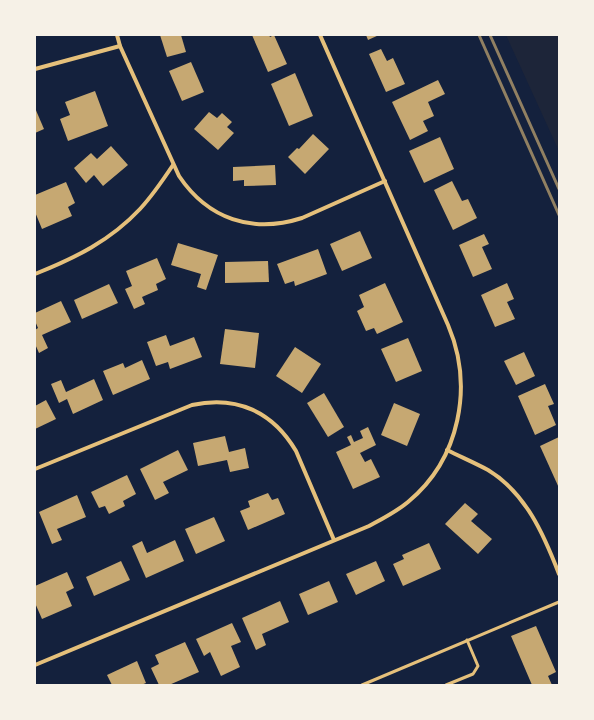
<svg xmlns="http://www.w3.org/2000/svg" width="594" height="720" viewBox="0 0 594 720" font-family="Lora,serif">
  <rect width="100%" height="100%" fill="#14213d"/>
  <polygon fill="#1d2539" points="506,35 559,35 559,151"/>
  <g fill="#c6a872">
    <polygon points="160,35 181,35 186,52 167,57"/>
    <polygon points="252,35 269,35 270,37 274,35 287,64 268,72"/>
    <polygon points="366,35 379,35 368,40"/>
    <polygon points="381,49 387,61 393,58 405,84 386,92 369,54"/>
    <polygon points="191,62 204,92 182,101 169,71"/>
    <polygon points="295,73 313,116 289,126 271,84"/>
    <polygon points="438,80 445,94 428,102 434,116 423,121 428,131 410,140 392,102"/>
    <polygon points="95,91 108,126 68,141 60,119 70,115 65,102"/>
    <polygon points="35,108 44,129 35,133"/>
    <polygon points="209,112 217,118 222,113 232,122 227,127 234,133 218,150 194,129"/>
    <polygon points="313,134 329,149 305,174 288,157 297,148 299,149"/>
    <polygon points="440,137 454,169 424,183 409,151"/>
    <polygon points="111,146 128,165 103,186 94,175 86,183 74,168 91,153 97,159"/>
    <polygon points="275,165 276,185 244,186 244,180 233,181 233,167"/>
    <polygon points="452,181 462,201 468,199 477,218 453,230 434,190"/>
    <polygon points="66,182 75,203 68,207 72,216 42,229 35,212 35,195"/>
    <polygon points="360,231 372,258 342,271 330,244"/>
    <polygon points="484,234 489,244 482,247 492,269 473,277 459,245"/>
    <polygon points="178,243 218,255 206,290 197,287 201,274 171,265"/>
    <polygon points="318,249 327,274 295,286 294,281 285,284 277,264"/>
    <polygon points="157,258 166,279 156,284 158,290 142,297 145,304 134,309 125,289 132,286 126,271"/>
    <polygon points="268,261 269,282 225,283 225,262"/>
    <polygon points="385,283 403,322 377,334 374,328 366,331 357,311 364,307 359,295"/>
    <polygon points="507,283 514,299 507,302 515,319 495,327 481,295"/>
    <polygon points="109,284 118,303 82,319 74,300"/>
    <polygon points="61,301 71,322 42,335 48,348 39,353 35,344 35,330 38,328 35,321 35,313"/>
    <polygon points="225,329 259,333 255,368 220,364"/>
    <polygon points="166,335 170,346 194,337 202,357 170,369 168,362 156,366 147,342"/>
    <polygon points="408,338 422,371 396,382 381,349"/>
    <polygon points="295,347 321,364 302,393 276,376"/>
    <polygon points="524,352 535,376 516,385 504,361"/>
    <polygon points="142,360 150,379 113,395 103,371 123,363 125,368"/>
    <polygon points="94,379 103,400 73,414 67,399 59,403 51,384 61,380 66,392"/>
    <polygon points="545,384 554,404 548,406 556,425 535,435 518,396"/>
    <polygon points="324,393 344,427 328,437 307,403"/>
    <polygon points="46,400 56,419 35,429 35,406"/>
    <polygon points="394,403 420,414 407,446 381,435"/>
    <polygon points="368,427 376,445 360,453 365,462 371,459 380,477 353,489 336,452 351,445 347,437 351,435 354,442 363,438 360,431"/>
    <polygon points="225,436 229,452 245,448 249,468 230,472 227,460 198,466 193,443"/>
    <polygon points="559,437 559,488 540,446"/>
    <polygon points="178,450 188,470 163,482 169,493 155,500 140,469"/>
    <polygon points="127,475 136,494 123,501 125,506 109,514 105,506 99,508 91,492"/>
    <polygon points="268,493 272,500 278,498 285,514 248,530 240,511 250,507 248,501"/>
    <polygon points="77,495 86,517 57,529 62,540 52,544 39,512"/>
    <polygon points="465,503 478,514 471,521 492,539 478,554 445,524"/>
    <polygon points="214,517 225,541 196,554 185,529"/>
    <polygon points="175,540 184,561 146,578 132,546 142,541 147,553"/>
    <polygon points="429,543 441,569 403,586 393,564 404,559 402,555"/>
    <polygon points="121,561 130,580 94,596 86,577"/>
    <polygon points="376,561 385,581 356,595 346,574"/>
    <polygon points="67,572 74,588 66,592 72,606 42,619 35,603 35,586"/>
    <polygon points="329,581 338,602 308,615 299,594"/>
    <polygon points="280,601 289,622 262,634 266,645 256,650 242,618"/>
    <polygon points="232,623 241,642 231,646 240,667 221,676 210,652 204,656 196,639"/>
    <polygon points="536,626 556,672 548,676 552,685 532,685 511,636"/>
    <polygon points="185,642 199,672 169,685 159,685 151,668 159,664 155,655"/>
    <polygon points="137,661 146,683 141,685 112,685 107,675"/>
  </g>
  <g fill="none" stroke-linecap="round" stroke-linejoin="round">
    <g stroke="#e5c07b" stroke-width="3">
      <polyline points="362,685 559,602"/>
      <polyline points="446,685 473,674 478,666 467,640"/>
    </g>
    <g stroke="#e5c07b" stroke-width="4">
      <path d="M117,35L120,46L179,176C208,219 252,234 302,218L385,181"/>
      <polyline points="35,69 120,46"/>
      <path d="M35,274C75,258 110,241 140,209C153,195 163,180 173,165"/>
      <path d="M447,450C461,457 475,463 488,470C526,493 544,535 559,574"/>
      <path d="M35,469L192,405C237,395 273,412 296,451L334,540"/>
      <path d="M35,665L369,526C382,519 396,512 408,502C460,459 474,386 448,325L320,35"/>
    </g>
    <g stroke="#918062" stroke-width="3">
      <polyline points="479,35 559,215"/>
      <polyline points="490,35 559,189"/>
    </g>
  </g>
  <rect width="594" height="720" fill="none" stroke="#f6f1e7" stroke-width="72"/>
</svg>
